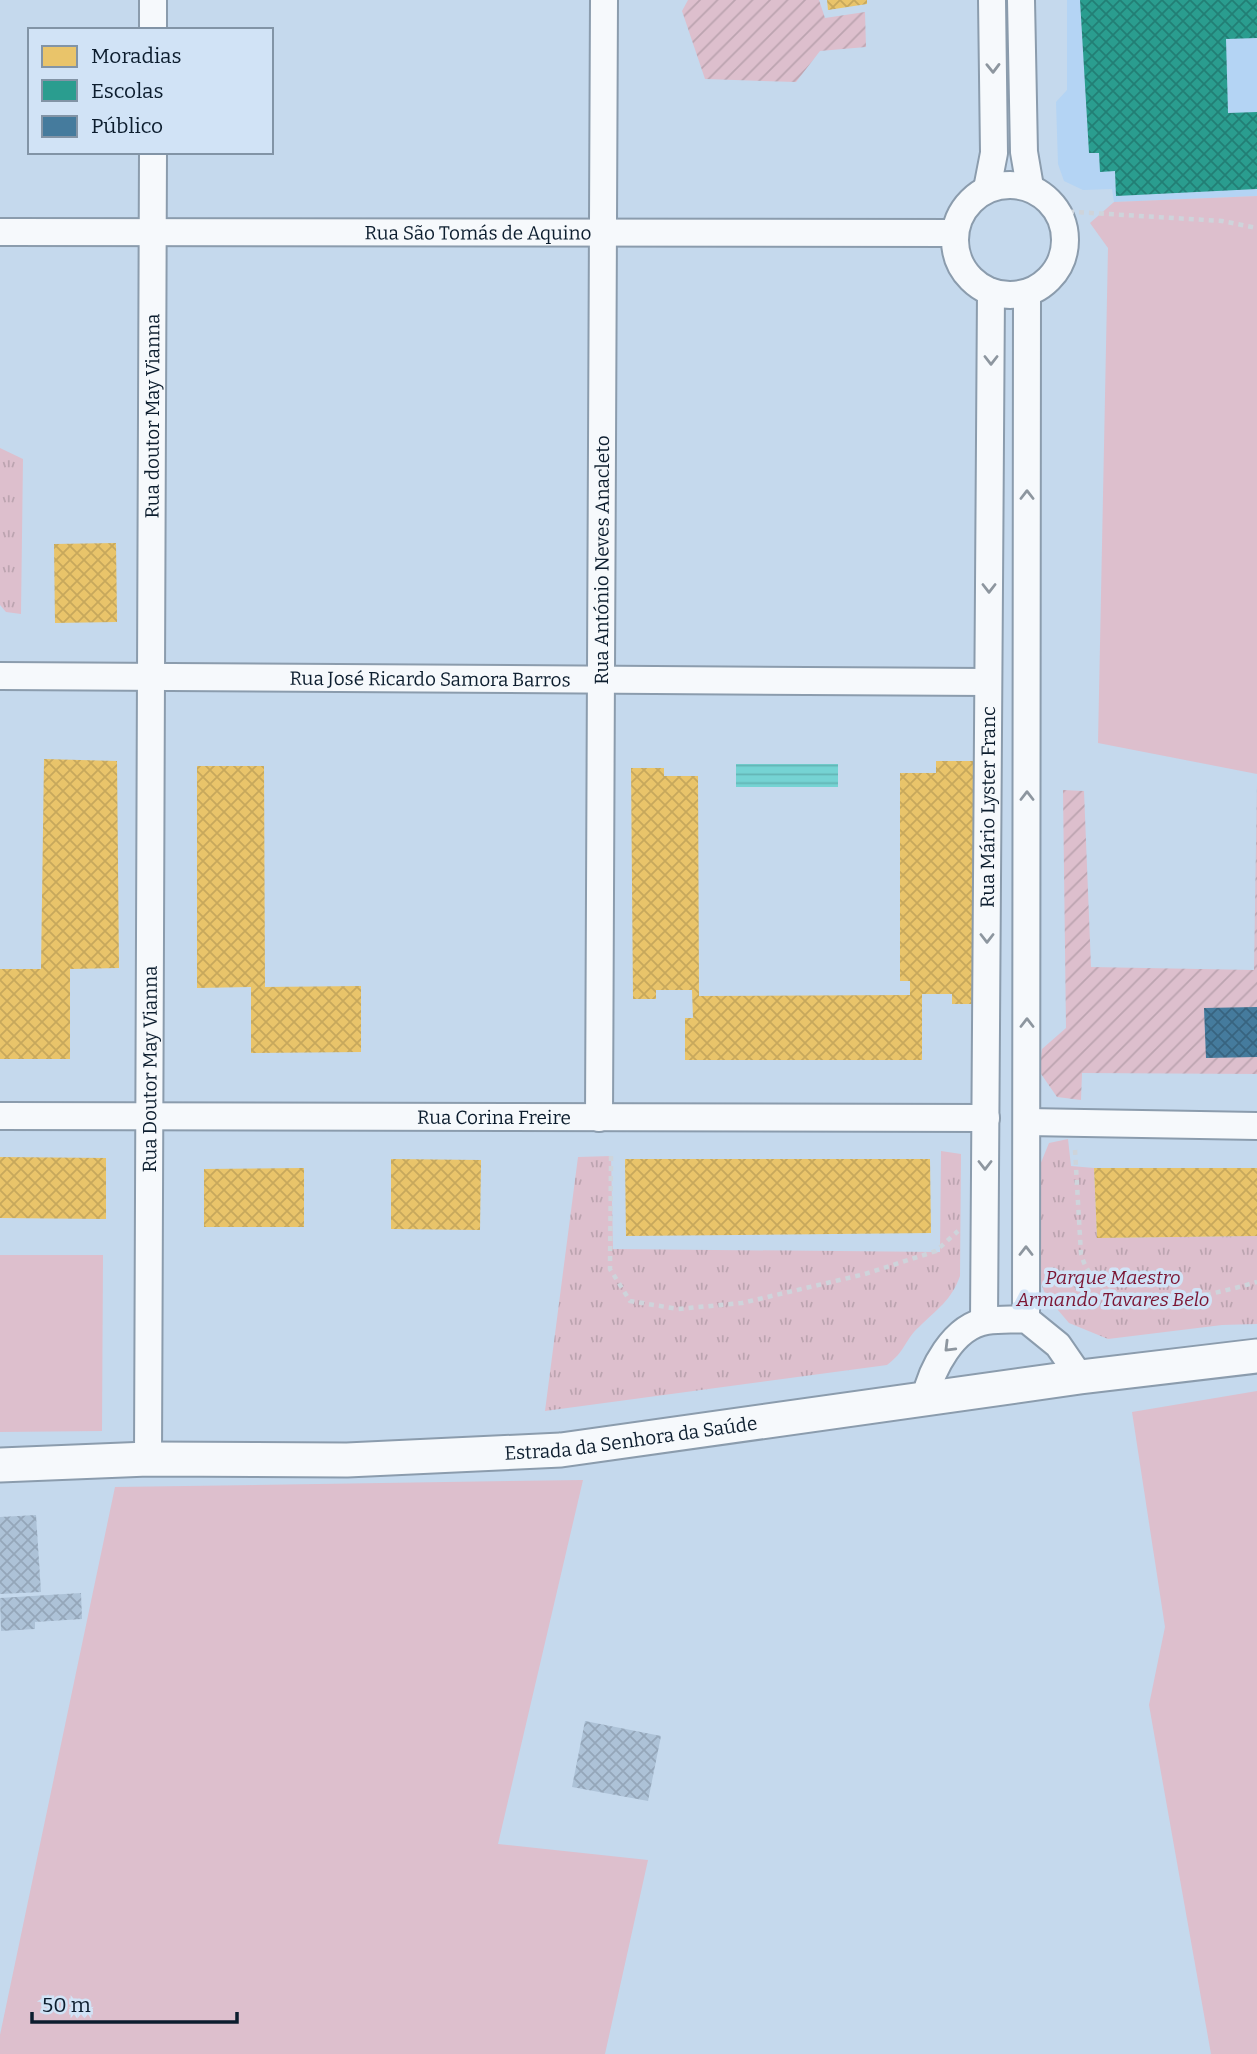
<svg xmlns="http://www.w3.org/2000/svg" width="1257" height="2054" viewBox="0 0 1257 2054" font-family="Bitter,serif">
  <defs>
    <pattern id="park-tufts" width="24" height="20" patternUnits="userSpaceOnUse" patternTransform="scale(1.75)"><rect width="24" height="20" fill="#ddbfcd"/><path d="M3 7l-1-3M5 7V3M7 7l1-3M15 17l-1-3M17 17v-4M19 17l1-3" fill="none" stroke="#bca4b0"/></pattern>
    <pattern id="garden-furrows" width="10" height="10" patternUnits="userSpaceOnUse" patternTransform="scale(1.75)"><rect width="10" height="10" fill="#ddbfcd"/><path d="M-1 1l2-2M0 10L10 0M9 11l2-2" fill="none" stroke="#bca4b0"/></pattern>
    <pattern id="water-rules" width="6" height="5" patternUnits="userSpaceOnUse" patternTransform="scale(1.75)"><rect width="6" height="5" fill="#75d3d3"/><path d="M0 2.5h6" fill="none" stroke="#64b5b5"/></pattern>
    <pattern id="homes-cross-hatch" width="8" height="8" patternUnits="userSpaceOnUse" patternTransform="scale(1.75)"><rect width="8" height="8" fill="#e9c46a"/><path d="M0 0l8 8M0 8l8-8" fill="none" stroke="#c7a85c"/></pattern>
    <pattern id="schools-cross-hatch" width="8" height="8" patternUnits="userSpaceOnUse" patternTransform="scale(1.75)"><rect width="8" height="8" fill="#2a9d8f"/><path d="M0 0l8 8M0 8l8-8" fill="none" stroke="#227f75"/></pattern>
    <pattern id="public-cross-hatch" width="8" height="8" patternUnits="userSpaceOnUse" patternTransform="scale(1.75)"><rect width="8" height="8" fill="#457b9d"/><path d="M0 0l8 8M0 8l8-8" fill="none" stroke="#386480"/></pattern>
    <pattern id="building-cross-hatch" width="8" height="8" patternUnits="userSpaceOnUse" patternTransform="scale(1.75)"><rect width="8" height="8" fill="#adc2d7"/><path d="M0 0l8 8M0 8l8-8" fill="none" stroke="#94a6b9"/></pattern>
  </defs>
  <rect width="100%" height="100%" fill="#c5d9ed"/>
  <polygon fill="#b4d4f4" points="1067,0 1257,0 1257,196 1114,202 1112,189 1083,190 1064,181 1058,164 1056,102 1067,90"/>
  <g fill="#ddbfcd">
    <polygon points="1257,196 1257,774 1098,743 1108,248 1090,223 1114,202"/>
    <polygon points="0,1255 103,1255 102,1431 0,1432"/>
    <polygon points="1257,1391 1257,2054 1211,2054 1149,1705 1165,1627 1132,1412"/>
    <polygon points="583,1480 498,1844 648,1860 605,2054 0,2054 0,2035 115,1487"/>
  </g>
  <g fill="url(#park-tufts)">
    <polygon points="0,448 23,459 21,614 6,612 0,605"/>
    <polygon points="1068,1139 1071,1166 1094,1168 1097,1238 1257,1236 1257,1324 1222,1325 1108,1339 1069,1323 1046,1296 1039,1278 1040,1165 1049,1143"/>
    <path d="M941,1151L961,1154L960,1276C951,1301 937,1309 919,1327C906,1338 905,1352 887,1365L545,1411L578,1157L611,1156L613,1249L940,1252Z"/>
  </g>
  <g fill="url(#garden-furrows)">
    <polygon points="688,0 819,0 825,18 865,12 866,47 820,51 796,82 705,79 682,11"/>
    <polygon points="1257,781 1257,1074 1082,1073 1081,1100 1057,1097 1039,1071 1042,1049 1066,1028 1063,790 1084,791 1091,967 1254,970"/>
  </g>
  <rect fill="url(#water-rules)" x="736" y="764" width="102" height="23"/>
  <g fill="url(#homes-cross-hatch)">
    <polygon points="827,0 867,0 867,4 828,10"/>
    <polygon points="116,543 117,622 55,623 54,544"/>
    <polygon points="44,759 117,761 119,968 70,969 70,1059 0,1059 0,969 41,969"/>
    <polygon points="936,761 978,761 979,1004 952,1004 952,994 922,994 922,1060 685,1060 685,1018 693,1018 692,990 656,990 656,999 633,999 631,768 664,768 664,776 698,776 699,996 910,995 910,981 900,981 900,773 936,773"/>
    <polygon points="197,766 264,766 265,987 361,986 361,1052 251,1053 251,987 197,988"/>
    <polygon points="0,1157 106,1158 106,1219 0,1218"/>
    <polygon points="391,1159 481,1160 480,1230 391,1229"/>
    <polygon points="625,1159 930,1159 931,1233 626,1236"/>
    <polygon points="304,1168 304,1227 204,1227 204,1169"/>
    <polygon points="1094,1168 1257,1168 1257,1236 1097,1238"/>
  </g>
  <polygon fill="url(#schools-cross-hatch)" points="1080,0 1257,0 1257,38 1226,39 1228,113 1257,112 1257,189 1116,196 1115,171 1100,172 1099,153 1089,153"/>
  <polygon fill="url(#public-cross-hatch)" points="1257,1007 1257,1057 1206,1058 1204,1008"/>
  <g fill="url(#building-cross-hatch)">
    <polygon points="36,1515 41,1592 0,1594 0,1517"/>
    <polygon points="81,1593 82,1619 35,1622 35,1629 1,1631 0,1598"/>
    <polygon points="585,1721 661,1736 648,1801 572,1787"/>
  </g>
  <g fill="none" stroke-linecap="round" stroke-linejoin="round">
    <defs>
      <g id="minor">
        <polyline points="1021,0 1024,152 1030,187"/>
        <polyline points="153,30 153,0"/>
        <circle cx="1010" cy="240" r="55"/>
        <polyline points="987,189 994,153 992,0"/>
        <path id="s1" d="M0,232L955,233"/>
        <path id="s2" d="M0,676L988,682"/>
        <path id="s3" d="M0,1116L986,1118"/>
        <path id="s4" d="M599,1118L604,0"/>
        <polyline points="1027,1122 1257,1126"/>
        <polyline points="1026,1319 1027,293"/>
        <path id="s5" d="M984,1321L991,292"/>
        <path d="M925,1399C931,1370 953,1326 987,1321C1000,1319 1013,1320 1026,1319L1058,1345L1080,1377"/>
        <path id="s6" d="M148,1459L153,152"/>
      </g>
      <g id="tertiary">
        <path id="s7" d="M0,1465L148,1459L347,1460L561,1450L1080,1377L1257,1356"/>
      </g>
    </defs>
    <use href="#minor" stroke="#8b9cad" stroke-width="30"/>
    <use href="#tertiary" stroke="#8b9cad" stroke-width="37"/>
    <g stroke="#ced4db" stroke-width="4.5" stroke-dasharray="5 5" stroke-linecap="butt">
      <polyline points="1059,211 1222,221 1257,228"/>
      <path d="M1075,1150L1081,1254C1101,1326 1207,1296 1257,1282"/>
      <polyline points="611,1156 610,1269 630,1301 678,1309 742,1303 865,1274 936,1251 958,1231"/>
    </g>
    <use href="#minor" stroke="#f6f9fc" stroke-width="26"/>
    <use href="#tertiary" stroke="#f6f9fc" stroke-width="33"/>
  </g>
  <defs><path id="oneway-chevron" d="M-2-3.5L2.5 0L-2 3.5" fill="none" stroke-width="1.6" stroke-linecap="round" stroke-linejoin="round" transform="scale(1.75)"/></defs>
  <g stroke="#8d969f">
    <use href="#oneway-chevron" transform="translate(993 68) rotate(89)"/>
    <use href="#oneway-chevron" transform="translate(991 360) rotate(90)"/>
    <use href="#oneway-chevron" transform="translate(1027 495) rotate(-90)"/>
    <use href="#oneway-chevron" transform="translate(989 588) rotate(90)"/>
    <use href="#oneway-chevron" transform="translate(1027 796) rotate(-90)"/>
    <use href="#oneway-chevron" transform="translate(987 938) rotate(90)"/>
    <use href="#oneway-chevron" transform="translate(1027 1023) rotate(-90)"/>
    <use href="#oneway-chevron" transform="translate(985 1165) rotate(90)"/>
    <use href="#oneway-chevron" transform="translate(1026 1251) rotate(-90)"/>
    <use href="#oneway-chevron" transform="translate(949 1347) rotate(135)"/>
  </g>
  <g text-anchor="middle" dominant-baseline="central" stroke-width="7" stroke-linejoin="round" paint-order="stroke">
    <g font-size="19" fill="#0c1d2e" stroke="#d1e3f6">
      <text stroke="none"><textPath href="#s1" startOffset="478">Rua São Tomás de Aquino</textPath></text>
      <text stroke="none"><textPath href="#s6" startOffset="1043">Rua doutor May Vianna</textPath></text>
      <text stroke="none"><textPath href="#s4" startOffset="558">Rua António Neves Anacleto</textPath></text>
      <text stroke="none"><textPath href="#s2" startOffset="430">Rua José Ricardo Samora Barros</textPath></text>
      <text stroke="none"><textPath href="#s5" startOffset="514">Rua Mário Lyster Franc</textPath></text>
      <text stroke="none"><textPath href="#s6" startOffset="390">Rua Doutor May Vianna</textPath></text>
      <text stroke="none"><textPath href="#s3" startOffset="494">Rua Corina Freire</textPath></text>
      <text stroke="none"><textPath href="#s7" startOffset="632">Estrada da Senhora da Saúde</textPath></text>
    </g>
    <g font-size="19" font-style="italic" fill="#7b1634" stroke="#d1e3f6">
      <text x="1113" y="1277">Parque Maestro<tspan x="1113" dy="22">Armando Tavares Belo</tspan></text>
    </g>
  </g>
  <rect x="28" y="28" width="245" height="126" fill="#d1e3f6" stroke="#8294a6" stroke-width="2"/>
  <rect x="42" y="46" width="35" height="21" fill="#e9c46a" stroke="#8294a6" stroke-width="2"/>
  <text x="91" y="63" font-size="21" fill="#0c1d2e">Moradias</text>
  <rect x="42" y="80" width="35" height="21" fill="#2a9d8f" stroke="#8294a6" stroke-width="2"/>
  <text x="91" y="98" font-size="21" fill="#0c1d2e">Escolas</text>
  <rect x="42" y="116" width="35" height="21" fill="#457b9d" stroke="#8294a6" stroke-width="2"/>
  <text x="91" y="133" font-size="21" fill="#0c1d2e">Público</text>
  <path d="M32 2012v10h205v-10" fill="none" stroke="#0c1d2e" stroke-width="3.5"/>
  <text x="42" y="2012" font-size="21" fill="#0c1d2e" stroke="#d1e3f6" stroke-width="5" paint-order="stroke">50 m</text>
</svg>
